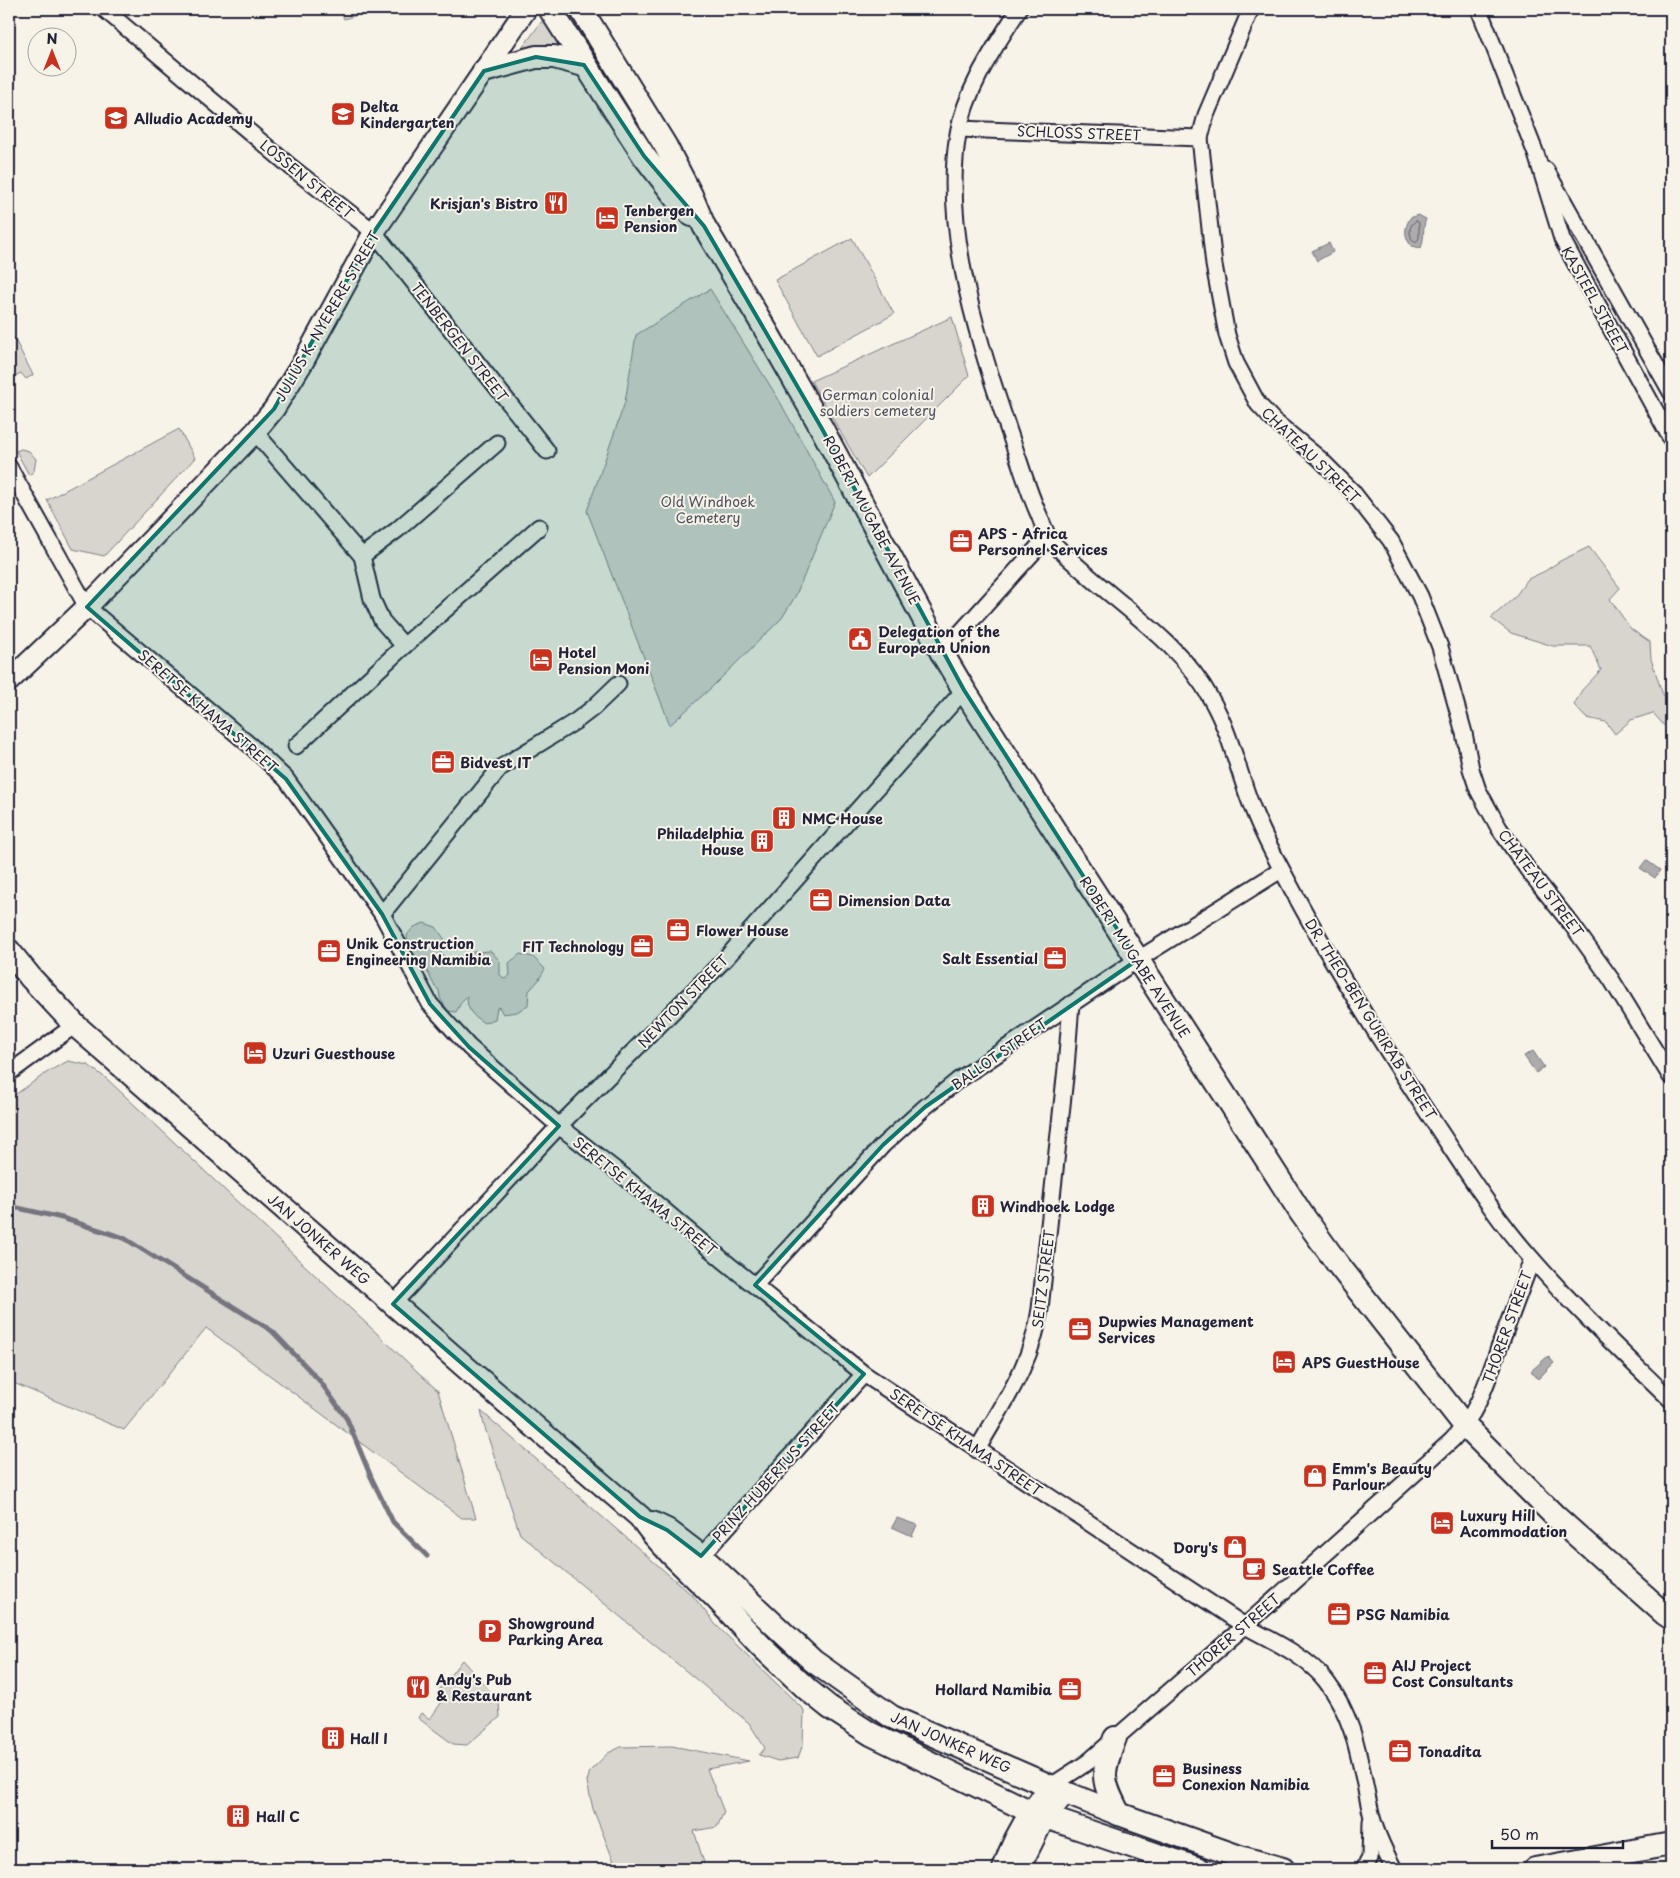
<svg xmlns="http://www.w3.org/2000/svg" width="1680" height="1878" viewBox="0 0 1680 1878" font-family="'Playpen Sans',sans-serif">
  <rect width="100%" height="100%" fill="#f7f3e8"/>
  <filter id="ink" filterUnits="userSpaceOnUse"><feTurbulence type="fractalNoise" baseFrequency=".02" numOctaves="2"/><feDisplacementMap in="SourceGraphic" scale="10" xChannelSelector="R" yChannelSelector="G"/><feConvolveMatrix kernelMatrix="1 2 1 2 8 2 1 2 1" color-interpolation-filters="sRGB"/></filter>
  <g filter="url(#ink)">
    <g fill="#d8d5cf" stroke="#7d7c85">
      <polygon points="340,9 377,9 344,19"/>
      <polygon points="545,17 565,49 517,55"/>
      <polygon points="852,238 894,314 817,356 775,280"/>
      <polygon points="710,289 779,400 835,502 796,595 782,618 712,687 670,725 587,511 625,402 636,335"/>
      <polygon points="952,317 969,376 867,478 811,381"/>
      <polygon points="9,328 33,375 26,379 21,373 9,379"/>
      <polygon points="179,429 195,458 104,556 73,549 47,500"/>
      <polygon points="21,449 29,451 36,459 34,471 29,475 16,451"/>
      <polygon points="1589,547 1620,588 1610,599 1631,629 1650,642 1651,659 1662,692 1671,709 1671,744 1669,731 1653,713 1631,720 1615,734 1606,722 1586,718 1574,705 1582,690 1601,670 1590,646 1553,646 1511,633 1491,618 1514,598 1528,579 1545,571 1560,561"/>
      <path d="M424,923L436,927L450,947L445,949L439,955L455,959L473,952L491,951L500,961V975L505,979L510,975L509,963L520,954L533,957L545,969L538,981L529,991L528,1005L517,1012L503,1014L499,1007L497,1008L495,1019L484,1023C472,1015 467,1011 467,996L462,1001L456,1012L448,1011L440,998L439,990L435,987L426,969L418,960L408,944L407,935L414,927Z"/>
      <polygon points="68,1061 88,1065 107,1079 438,1391 476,1518 462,1518 206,1328 124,1430 9,1381 9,1099 49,1071"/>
      <polygon points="481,1411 693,1596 716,1625 804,1710 803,1744 798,1758 778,1761 759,1755 765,1748 749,1723 520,1534 484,1425"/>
      <polygon points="462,1660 499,1701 500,1717 467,1745 453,1744 418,1718 421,1713 430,1719 446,1696 439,1690"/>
      <polygon points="672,1746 749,1761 707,1769 724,1812 717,1827 694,1831 706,1869 617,1869 593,1809 587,1782 590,1771 608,1753 621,1747"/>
    </g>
    <g fill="#aeabad" stroke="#76747f">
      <path d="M1418,215L1426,219C1422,229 1425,238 1421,248L1411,246C1404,235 1404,229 1410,218Z"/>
      <polygon points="1329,243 1333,252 1317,261 1312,251"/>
      <polygon points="1646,860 1660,870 1655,878 1640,868"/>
      <polygon points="1533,1051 1544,1067 1536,1073 1524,1056"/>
      <polygon points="1548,1356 1554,1363 1538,1379 1531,1371"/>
      <polygon points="897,1518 917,1525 912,1536 892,1527"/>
    </g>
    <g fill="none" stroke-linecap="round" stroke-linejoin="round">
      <path stroke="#5a5969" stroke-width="1" d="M1416,221L1419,223V238L1416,242L1413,241C1409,235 1408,225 1416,221Z"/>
      <polyline stroke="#76747f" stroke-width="5" points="9,1206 62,1218 124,1238 272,1331 319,1380 347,1419 371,1477 393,1522 427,1556"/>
      <defs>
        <g id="minor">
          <polyline points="104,9 291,167 374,232 547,451"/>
          <path d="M1019,9C995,47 966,88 958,134C941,234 982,352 1014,446C1022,469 1029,493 1039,515C1042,523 1045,531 1049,538C1061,553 1077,565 1091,578C1133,614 1184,649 1211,699C1229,730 1237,766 1249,799C1258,824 1271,850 1284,874C1331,963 1385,1049 1441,1133C1470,1177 1498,1221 1533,1260C1576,1309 1624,1354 1671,1400"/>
          <polyline points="1251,9 1206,115 1200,138 1214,265 1227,335 1236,363 1258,404 1273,420 1320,459 1352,491 1391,541 1420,596 1440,647 1464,733 1471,769 1478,790 1499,828 1528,870 1572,925 1611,979 1671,1077"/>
          <polyline points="1479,9 1536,154 1562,239 1671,439"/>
          <polyline points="959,129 1200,138"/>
          <polyline points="1546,170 1671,392"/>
          <polyline points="255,432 362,556 372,599 382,621 404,646 539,527"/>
          <path d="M9,467L87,607L252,747L286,779L382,914L430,1004L469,1047L559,1126L626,1178L723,1260L864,1374L1245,1626C1271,1640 1308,1657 1326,1681C1357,1721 1360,1766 1371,1813C1375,1832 1385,1852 1394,1869"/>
          <polyline points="362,556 397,530 497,443"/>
          <polyline points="942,653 1048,536"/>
          <polyline points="296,746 404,646"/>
          <polyline points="382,914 500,768 576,721 593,708 618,684"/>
          <polyline points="9,1073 75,1025"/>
          <polyline points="755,1285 883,1145 925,1107 957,1081 1137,960 1281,870"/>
          <polyline points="393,1304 559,1126 726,958 964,690"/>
          <path d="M977,1450C1003,1404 1033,1362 1040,1309L1066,1068L1071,1004"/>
          <polyline points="696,1562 864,1374"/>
          <path d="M1051,1786L1088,1762L1245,1626L1452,1440C1479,1412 1487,1381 1500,1345C1511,1316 1521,1288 1532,1259"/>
          <polyline points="1364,1869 1370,1858 1371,1821"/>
        </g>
        <g id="tertiary">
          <polyline points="9,681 87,607 255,432 274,409 303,362 374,232 526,9"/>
          <path d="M1003,1869C1012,1839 1030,1810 1051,1786"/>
          <polyline points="1019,1869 1045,1817 1066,1793"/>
        </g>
        <g id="secondary">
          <polyline points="550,9 644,156 678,200 692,215"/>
          <polyline points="581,9 665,145 691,195 704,226 767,332 821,427 942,653 964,690 1301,1213 1337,1263 1465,1426 1555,1516 1665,1614 1671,1618"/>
          <polyline points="484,71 536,57 554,57 584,65"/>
          <polyline points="9,951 31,978 75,1025 471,1372 640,1517 653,1534 671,1554 717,1599 761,1646 808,1690 829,1707 871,1734 1031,1812 1199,1869"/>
          <polyline points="652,1523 667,1530 701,1556 813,1661 892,1717 1066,1793 1119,1814 1240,1857 1283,1869"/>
          <path d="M1115,1738C1101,1775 1101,1779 1119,1814"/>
          <polyline points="1535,1869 1671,1844"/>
        </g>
      </defs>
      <use href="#minor" stroke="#22223b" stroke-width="19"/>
      <use href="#tertiary" stroke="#22223b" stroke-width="24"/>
      <use href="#secondary" stroke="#22223b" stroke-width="26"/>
      <use href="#minor" stroke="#f7f3e8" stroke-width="15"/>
      <use href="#tertiary" stroke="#f7f3e8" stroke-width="20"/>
      <use href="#secondary" stroke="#f7f3e8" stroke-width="22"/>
    </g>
  </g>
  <path fill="#0f766e" fill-opacity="0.2" stroke="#0f766e" stroke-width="4" stroke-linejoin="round" d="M536,57L584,65L644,156L704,226L821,427L964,690L1137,960L925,1107L883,1145L755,1285L864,1374L701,1556L667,1530L640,1517L393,1304L559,1126L469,1047L430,1004L382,914L286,779L87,607L274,409L374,232L484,71Z"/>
  <defs>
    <symbol id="school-square" viewBox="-11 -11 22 22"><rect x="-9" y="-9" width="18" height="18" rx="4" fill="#c8321e" stroke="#f7f3e8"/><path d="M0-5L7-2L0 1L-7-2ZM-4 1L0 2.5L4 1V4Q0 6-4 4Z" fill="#fff"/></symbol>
    <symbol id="restaurant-square" viewBox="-11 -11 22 22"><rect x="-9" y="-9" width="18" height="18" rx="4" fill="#c8321e" stroke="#f7f3e8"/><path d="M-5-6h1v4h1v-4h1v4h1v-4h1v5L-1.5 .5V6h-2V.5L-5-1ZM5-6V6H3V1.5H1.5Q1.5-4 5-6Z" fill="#fff"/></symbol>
    <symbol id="hotel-square" viewBox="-11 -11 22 22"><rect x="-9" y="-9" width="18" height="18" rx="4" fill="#c8321e" stroke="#f7f3e8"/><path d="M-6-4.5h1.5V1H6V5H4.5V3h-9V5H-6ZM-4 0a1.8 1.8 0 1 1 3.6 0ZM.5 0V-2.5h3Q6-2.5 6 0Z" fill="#fff"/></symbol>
    <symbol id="office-square" viewBox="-11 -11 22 22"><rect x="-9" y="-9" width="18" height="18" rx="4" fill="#c8321e" stroke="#f7f3e8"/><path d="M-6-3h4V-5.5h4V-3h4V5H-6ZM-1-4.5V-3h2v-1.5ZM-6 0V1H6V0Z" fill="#fff"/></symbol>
    <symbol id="civic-square" viewBox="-11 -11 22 22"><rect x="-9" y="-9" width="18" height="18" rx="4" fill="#c8321e" stroke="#f7f3e8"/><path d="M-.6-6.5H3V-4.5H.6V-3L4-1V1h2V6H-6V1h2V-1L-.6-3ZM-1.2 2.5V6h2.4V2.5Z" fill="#fff"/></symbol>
    <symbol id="building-square" viewBox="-11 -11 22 22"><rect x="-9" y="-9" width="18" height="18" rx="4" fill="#c8321e" stroke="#f7f3e8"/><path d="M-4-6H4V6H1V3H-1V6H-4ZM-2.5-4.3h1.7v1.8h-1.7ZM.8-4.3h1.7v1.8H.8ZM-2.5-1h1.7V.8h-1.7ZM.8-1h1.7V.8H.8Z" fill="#fff"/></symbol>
    <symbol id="shop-square" viewBox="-11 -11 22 22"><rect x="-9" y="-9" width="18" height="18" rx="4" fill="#c8321e" stroke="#f7f3e8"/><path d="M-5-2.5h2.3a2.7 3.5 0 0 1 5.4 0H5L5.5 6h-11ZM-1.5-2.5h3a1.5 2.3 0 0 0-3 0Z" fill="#fff"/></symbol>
    <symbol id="cafe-square" viewBox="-11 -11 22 22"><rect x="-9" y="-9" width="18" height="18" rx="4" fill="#c8321e" stroke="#f7f3e8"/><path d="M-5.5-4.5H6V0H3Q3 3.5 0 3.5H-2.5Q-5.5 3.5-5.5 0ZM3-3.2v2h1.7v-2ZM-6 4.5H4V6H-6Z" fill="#fff"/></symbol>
    <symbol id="parking-square" viewBox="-11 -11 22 22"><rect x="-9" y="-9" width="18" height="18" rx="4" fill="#c8321e" stroke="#f7f3e8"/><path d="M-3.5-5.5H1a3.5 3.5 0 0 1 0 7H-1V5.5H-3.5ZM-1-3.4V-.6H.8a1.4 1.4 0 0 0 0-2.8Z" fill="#fff"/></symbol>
  </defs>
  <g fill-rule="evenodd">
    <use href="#school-square" x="329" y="100" width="28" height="28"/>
    <use href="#school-square" x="102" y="104" width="28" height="28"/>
    <use href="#restaurant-square" x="542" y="189" width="28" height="28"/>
    <use href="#hotel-square" x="593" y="204" width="28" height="28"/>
    <use href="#office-square" x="947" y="527" width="28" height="28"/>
    <use href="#civic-square" x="846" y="625" width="28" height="28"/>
    <use href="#hotel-square" x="527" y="646" width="28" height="28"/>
    <use href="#office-square" x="429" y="748" width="28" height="28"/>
    <use href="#building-square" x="770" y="804" width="28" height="28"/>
    <use href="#building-square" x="748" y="827" width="28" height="28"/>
    <use href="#office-square" x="807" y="886" width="28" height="28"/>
    <use href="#office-square" x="664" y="916" width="28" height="28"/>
    <use href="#office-square" x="628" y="932" width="28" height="28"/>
    <use href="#office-square" x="315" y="937" width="28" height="28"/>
    <use href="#office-square" x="1041" y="944" width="28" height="28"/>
    <use href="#hotel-square" x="241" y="1039" width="28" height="28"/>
    <use href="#building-square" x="969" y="1192" width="28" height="28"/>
    <use href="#office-square" x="1066" y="1315" width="28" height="28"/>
    <use href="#hotel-square" x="1270" y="1348" width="28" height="28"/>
    <use href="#shop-square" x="1301" y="1462" width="28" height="28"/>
    <use href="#hotel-square" x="1428" y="1509" width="28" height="28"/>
    <use href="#shop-square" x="1221" y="1533" width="28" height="28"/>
    <use href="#cafe-square" x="1240" y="1555" width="28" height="28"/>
    <use href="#office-square" x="1325" y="1600" width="28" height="28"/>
    <use href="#parking-square" x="476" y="1617" width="28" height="28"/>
    <use href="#office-square" x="1361" y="1659" width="28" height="28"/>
    <use href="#restaurant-square" x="404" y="1673" width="28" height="28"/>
    <use href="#office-square" x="1056" y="1675" width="28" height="28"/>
    <use href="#building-square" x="319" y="1724" width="28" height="28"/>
    <use href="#office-square" x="1386" y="1737" width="28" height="28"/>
    <use href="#office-square" x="1150" y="1762" width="28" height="28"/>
    <use href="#building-square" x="224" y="1802" width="28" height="28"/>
  </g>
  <g text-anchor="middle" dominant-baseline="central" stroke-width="4" stroke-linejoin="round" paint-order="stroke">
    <g font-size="14" font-weight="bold" fill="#22223b" stroke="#f7f3e8" text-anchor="start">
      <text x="360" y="106">Delta<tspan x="360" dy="16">Kindergarten</tspan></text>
      <text x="134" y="118">Alludio Academy</text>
      <text x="538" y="203" text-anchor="end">Krisjan's Bistro</text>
      <text x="624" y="210">Tenbergen<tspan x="624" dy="16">Pension</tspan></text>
      <text x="978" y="533">APS - Africa<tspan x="978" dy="16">Personnel Services</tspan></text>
      <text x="878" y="631">Delegation of the<tspan x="878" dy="16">European Union</tspan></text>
      <text x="558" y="652">Hotel<tspan x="558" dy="16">Pension Moni</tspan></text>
      <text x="460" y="762">Bidvest IT</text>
      <text x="802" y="818">NMC House</text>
      <text x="744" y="833" text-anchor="end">Philadelphia<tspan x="744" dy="16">House</tspan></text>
      <text x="838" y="900">Dimension Data</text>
      <text x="696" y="930">Flower House</text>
      <text x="346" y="943">Unik Construction<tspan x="346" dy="16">Engineering Namibia</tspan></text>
      <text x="624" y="946" text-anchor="end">FIT Technology</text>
      <text x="1038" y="958" text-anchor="end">Salt Essential</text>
      <text x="272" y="1053">Uzuri Guesthouse</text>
      <text x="1000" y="1206">Windhoek Lodge</text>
      <text x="1098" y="1321">Dupwies Management<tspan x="1098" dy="16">Services</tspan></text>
      <text x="1302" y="1362">APS GuestHouse</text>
      <text x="1332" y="1468">Emm's Beauty<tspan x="1332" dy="16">Parlour</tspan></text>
      <text x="1460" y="1515">Luxury Hill<tspan x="1460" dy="16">Acommodation</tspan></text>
      <text x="1218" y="1547" text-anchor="end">Dory's</text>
      <text x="1272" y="1569">Seattle Coffee</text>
      <text x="1356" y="1614">PSG Namibia</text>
      <text x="508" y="1623">Showground<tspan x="508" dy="16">Parking Area</tspan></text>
      <text x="1392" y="1665">AIJ Project<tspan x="1392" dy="16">Cost Consultants</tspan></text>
      <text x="436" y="1679">Andy's Pub<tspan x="436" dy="16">&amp; Restaurant</tspan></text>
      <text x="1052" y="1689" text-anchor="end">Hollard Namibia</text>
      <text x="350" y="1738">Hall I</text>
      <text x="1418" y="1751">Tonadita</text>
      <text x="1182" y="1768">Business<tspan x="1182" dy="16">Conexion Namibia</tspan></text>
      <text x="256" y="1816">Hall C</text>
    </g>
    <g font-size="14" fill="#22223b" stroke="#f7f3e8">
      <text transform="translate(1079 133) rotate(2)">SCHLOSS STREET</text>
      <text transform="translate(307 179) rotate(39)">LOSSEN STREET</text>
      <text transform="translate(1595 300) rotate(61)">KASTEEL STREET</text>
      <text transform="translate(327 316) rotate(-60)">JULIUS K. NYERERE STREET</text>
      <text transform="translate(460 342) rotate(52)">TENBERGEN STREET</text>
      <text transform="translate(1311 455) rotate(44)">CHATEAU STREET</text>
      <text transform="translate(872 520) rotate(62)">ROBERT MUGABE AVENUE</text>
      <text transform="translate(208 711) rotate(41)">SERETSE KHAMA STREET</text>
      <text transform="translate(1541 883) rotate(53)">CHATEAU STREET</text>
      <text transform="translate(1135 957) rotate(57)">ROBERT MUGABE AVENUE</text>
      <text transform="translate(683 1001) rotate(-46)">NEWTON STREET</text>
      <text transform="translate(1371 1019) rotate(58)">DR. THEO-BEN GURIRAB STREET</text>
      <text transform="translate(999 1054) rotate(-35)">BALLOT STREET</text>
      <text transform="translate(645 1196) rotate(39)">SERETSE KHAMA STREET</text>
      <text transform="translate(319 1239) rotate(41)">JAN JONKER WEG</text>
      <text transform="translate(1043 1279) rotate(-83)">SEITZ STREET</text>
      <text transform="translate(1507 1327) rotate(-70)">THORER STREET</text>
      <text transform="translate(966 1442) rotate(34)">SERETSE KHAMA STREET</text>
      <text transform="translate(776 1472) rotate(-48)">PRINZ HUBERTUS STREET</text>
      <text transform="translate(1233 1635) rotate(-41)">THORER STREET</text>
      <text transform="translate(951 1742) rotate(24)">JAN JONKER WEG</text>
    </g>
    <g font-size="14" fill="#504f60" stroke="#f7f3e8">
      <text x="878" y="394">German colonial<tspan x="878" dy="16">soldiers cemetery</tspan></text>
      <text x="708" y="501">Old Windhoek<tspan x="708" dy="16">Cemetery</tspan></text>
    </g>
  </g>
  <rect width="1680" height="1878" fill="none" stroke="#f7f3e8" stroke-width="30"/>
  <rect x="15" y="15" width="1650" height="1848" fill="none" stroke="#22223b" stroke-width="2" filter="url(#ink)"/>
  <g transform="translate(52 52)"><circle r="24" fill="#f7f3e8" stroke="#a29fa3"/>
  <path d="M0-4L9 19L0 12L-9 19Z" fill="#c8321e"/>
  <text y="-8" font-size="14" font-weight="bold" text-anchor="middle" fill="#22223b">N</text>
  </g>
  <path d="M1492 1840v8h131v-8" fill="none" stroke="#22223b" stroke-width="2.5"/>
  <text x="1500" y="1840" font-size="15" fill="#22223b" stroke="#f7f3e8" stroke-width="4" paint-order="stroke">50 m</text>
</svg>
